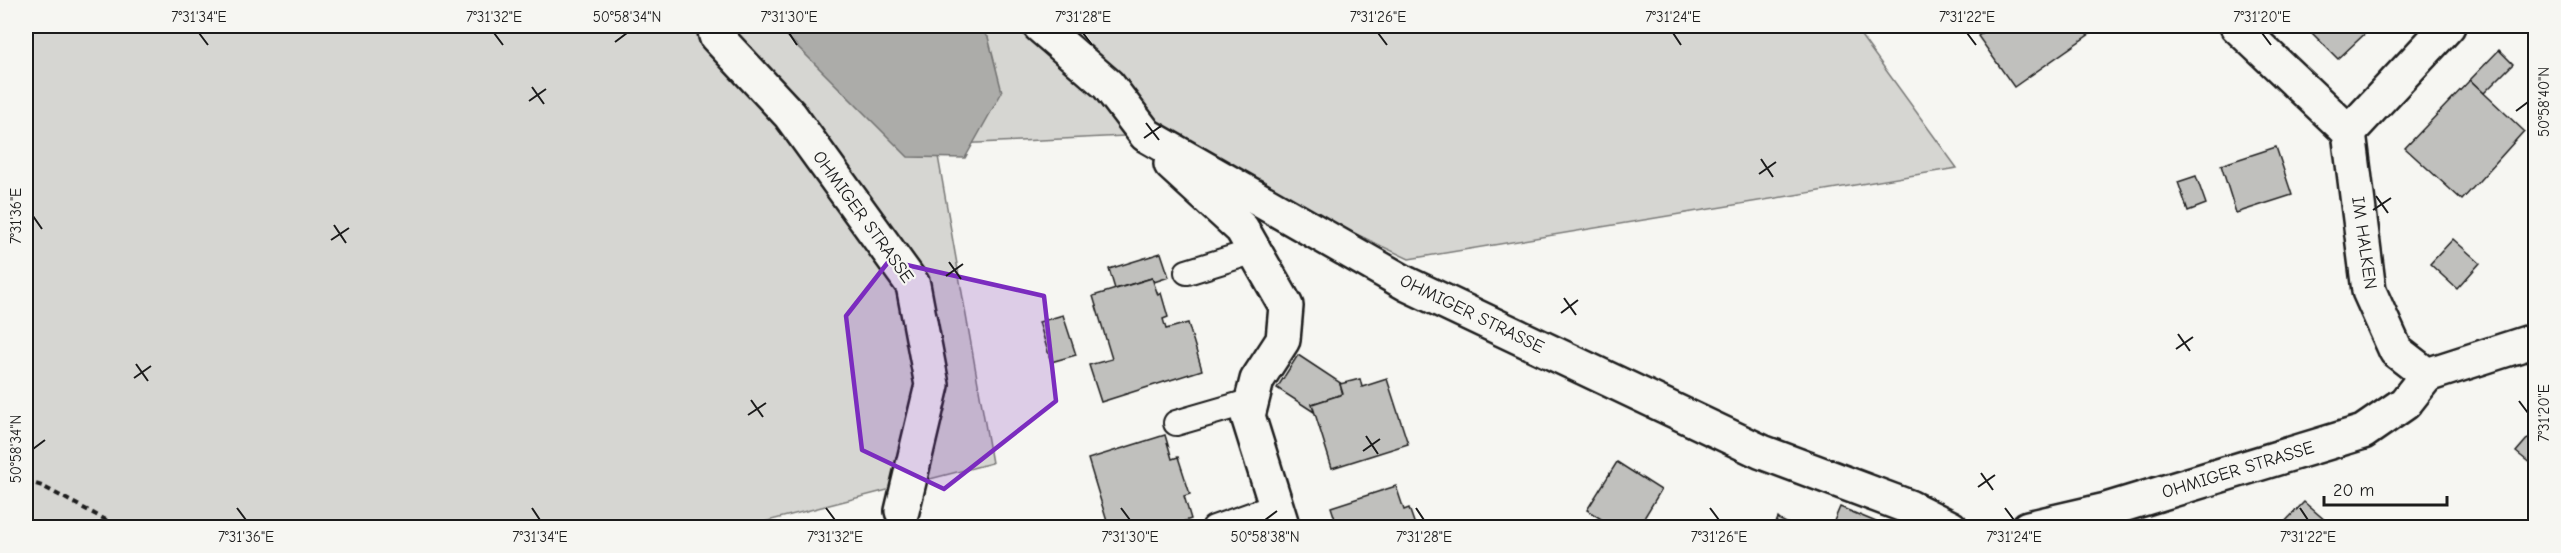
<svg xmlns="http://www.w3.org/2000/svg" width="2561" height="553" viewBox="0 0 2561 553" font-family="'Comic Neue',sans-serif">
  <rect width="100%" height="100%" fill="#f6f6f2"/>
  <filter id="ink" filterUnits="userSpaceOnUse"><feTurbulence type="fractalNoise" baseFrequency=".0167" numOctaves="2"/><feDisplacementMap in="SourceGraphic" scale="12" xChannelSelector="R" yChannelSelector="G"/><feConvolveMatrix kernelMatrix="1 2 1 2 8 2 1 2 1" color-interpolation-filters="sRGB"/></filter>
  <g filter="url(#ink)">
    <polygon fill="#d6d6d2" stroke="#797977" stroke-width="1.5" points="26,26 1854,26 1957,168 1409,259 1146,135 936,145 992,463 744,527 26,527"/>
    <polygon fill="#acaca9" stroke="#727271" stroke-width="1.5" points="777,26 975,26 988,37 1002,92 965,158 908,157"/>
    <g fill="#c0c0bd" stroke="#1c1c1c" stroke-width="1.5">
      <polygon points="1993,26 2090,26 2094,31 2014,87 1978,36"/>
      <polygon points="2305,26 2373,26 2338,59"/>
      <polygon points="2499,50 2513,64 2484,93 2470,80"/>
      <polygon points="2470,80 2524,131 2462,200 2405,148"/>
      <polygon points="2276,147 2292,195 2236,213 2221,165"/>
      <polygon points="2196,176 2206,204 2188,211 2178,182"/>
      <polygon points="2453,239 2480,263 2457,289 2430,264"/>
      <polygon points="1161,253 1169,277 1154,282 1152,278 1115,289 1109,269"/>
      <polygon points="1152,278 1158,295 1161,293 1168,317 1163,319 1166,329 1188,323 1202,370 1101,402 1089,365 1112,359 1093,296"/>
      <polygon points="1063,315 1076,355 1051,362 1039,322"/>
      <polygon points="1298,355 1342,384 1340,384 1343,394 1312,404 1314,412 1277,388"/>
      <polygon points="1360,379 1362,387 1387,379 1408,444 1332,468 1312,404 1343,394 1340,384"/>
      <polygon points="1165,435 1172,459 1178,457 1190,494 1184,496 1191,519 1165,528 1109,528 1088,459"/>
      <polygon points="2528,438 2536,444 2536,468 2516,452"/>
      <polygon points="1617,462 1661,490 1638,528 1615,528 1587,510"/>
      <polygon points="1396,486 1404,510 1409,508 1416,528 1338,528 1331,507"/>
      <polygon points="2304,502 2334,528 2279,528"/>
      <polygon points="1840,507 1876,522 1873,528 1831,528"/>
      <polygon points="1778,518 1780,520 1797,528 1774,528"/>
    </g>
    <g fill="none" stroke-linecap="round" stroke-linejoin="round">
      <defs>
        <g id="service">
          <polyline points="1187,272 1255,251"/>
          <polyline points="1176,423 1252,401"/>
          <polyline points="1214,528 1276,506"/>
        </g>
        <g id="minor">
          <polyline points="714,26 716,36 790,115 913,285 932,385 902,511"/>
          <polyline points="1040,26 1108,85 1146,135 1407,284 1762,452 1909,507 1951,528"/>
          <polyline points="2237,26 2349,132 2369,291 2396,351 2427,375 2536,340"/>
          <polyline points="2349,132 2448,26"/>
          <polyline points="1171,164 1242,229 1286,306 1283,340 1257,380 1248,416 1283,528"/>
          <polyline points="2028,528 2106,510 2363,432 2405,403 2427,375"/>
        </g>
      </defs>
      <use href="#service" stroke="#1c1c1c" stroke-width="28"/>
      <use href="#minor" stroke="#1c1c1c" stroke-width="38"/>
      <g stroke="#1c1c1c" stroke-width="4" stroke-dasharray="6 4.5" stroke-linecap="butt">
        <polyline points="26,481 42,486 121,528"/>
        <polyline points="850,528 867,522"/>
      </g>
      <use href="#service" stroke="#f6f6f2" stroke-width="24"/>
      <use href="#minor" stroke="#f6f6f2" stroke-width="33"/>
    </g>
  </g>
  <path fill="#7b2cbf" fill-opacity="0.2" stroke="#7b2cbf" stroke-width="4.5" stroke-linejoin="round" d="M889,261L1044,296L1056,401L944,489L862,450L846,316Z"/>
  <path fill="none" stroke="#1c1c1c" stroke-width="2" d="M199,33L208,45M494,33L503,45M789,33L797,45M1083,33L1092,45M1378,33L1387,45M1673,33L1681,45M1967,33L1976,45M2262,33L2271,45M615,42L627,33M532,87L544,104M529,101L546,89M2516,111L2528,102M1146,123L1159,140M1144,138L1161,126M1761,159L1773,177M1759,174L1776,162M2376,196L2388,213M2373,210L2391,198M33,216L42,229M334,225L346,243M331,240L349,228M949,262L961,279M946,276L963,264M1564,298L1576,315M1561,313L1578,300M2178,334L2190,351M2176,349L2193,337M136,364L148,381M134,378L151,366M751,400L763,417M2519,401L2528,413M748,415L766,403M1366,436L1378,454M33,449L45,440M1363,451L1380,439M1981,473L1993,490M1978,487L1995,475M237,508L246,520M532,508L540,520M826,508L835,520M1121,508L1130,520M1416,508L1424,520M1710,508L1719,520M2005,508L2014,520M2300,508L2308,520M1265,520L1277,511"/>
  <g text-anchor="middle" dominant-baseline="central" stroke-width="4.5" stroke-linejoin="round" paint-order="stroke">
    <g font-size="18" fill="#1c1c1c" stroke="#f6f6f2">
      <text transform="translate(863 217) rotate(54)">OHMIGER STRASSE</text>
      <text transform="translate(2364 243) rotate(82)">IM HALKEN</text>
      <text transform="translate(1472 314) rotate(26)">OHMIGER STRASSE</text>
      <text transform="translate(2238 470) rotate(-17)">OHMIGER STRASSE</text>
    </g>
  </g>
  <rect width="2561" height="553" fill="none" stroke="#f6f6f2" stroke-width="66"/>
  <path d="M2324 496v9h123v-9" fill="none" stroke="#1c1c1c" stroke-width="3"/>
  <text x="2333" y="496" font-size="18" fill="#1c1c1c" stroke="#f6f6f2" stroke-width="4.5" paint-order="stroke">20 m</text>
  <rect x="33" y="33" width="2495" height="487" fill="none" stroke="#1c1c1c" stroke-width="2"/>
  <g font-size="15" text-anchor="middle" fill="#1c1c1c">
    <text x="199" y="22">7°31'34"E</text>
    <text x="494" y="22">7°31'32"E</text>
    <text x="627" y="22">50°58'34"N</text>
    <text x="789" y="22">7°31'30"E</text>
    <text x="1083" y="22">7°31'28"E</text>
    <text x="1378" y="22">7°31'26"E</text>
    <text x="1673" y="22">7°31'24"E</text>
    <text x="1967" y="22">7°31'22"E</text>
    <text x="2262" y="22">7°31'20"E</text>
    <text transform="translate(2544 102) rotate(-90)" y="5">50°58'40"N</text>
    <text transform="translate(16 216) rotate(-90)" y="5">7°31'36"E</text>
    <text transform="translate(2544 413) rotate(-90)" y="5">7°31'20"E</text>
    <text transform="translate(16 449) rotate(-90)" y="5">50°58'34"N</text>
    <text x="246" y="542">7°31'36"E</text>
    <text x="540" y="542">7°31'34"E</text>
    <text x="835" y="542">7°31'32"E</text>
    <text x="1130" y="542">7°31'30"E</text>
    <text x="1265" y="542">50°58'38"N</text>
    <text x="1424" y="542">7°31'28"E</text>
    <text x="1719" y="542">7°31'26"E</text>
    <text x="2014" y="542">7°31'24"E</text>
    <text x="2308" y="542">7°31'22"E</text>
  </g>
</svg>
